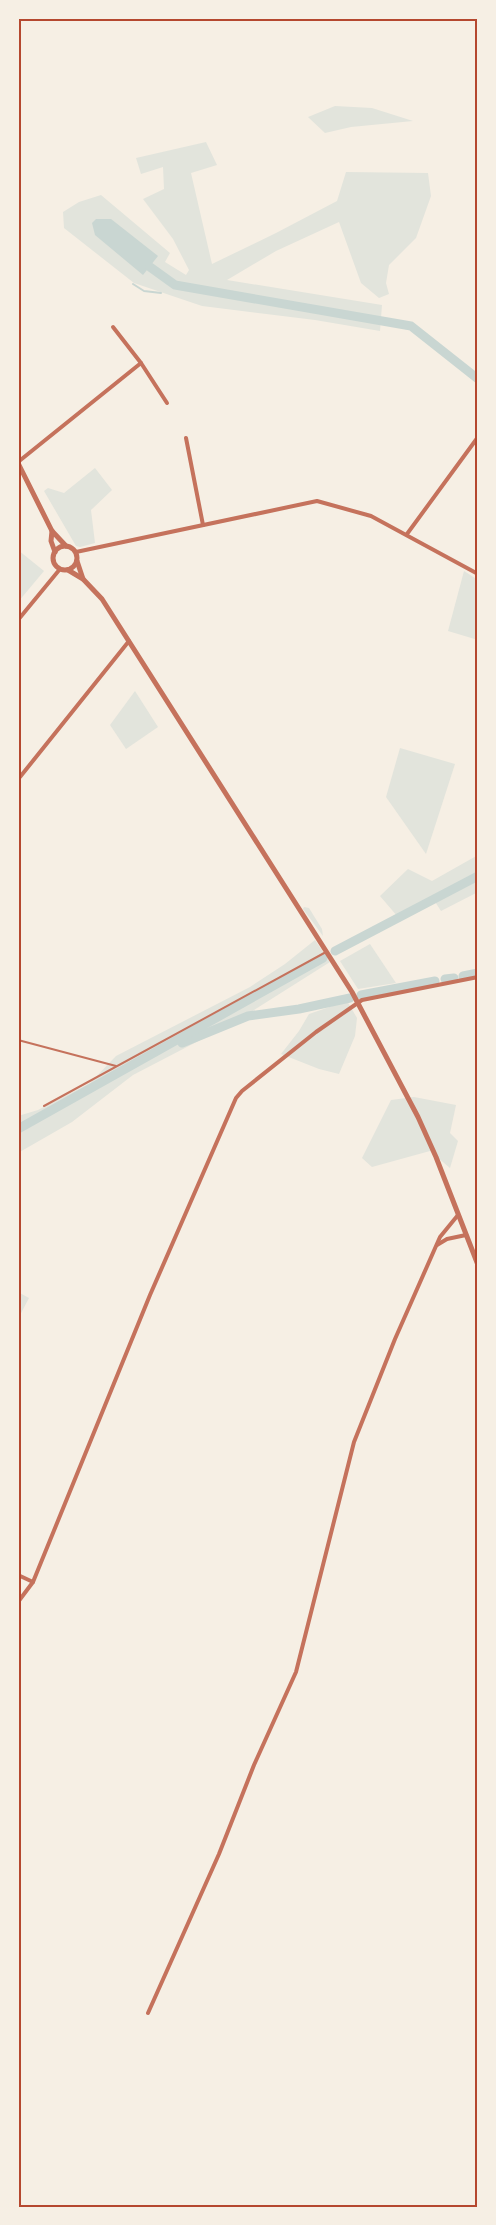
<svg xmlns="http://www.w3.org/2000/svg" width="496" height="2225" viewBox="0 0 496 2225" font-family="'Titillium Web',sans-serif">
  <rect width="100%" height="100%" fill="#f6efe4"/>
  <g fill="#e2e4dc">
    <polygon points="335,106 372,108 413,121 351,127 325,133 308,117"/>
    <polygon points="206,142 217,165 191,173 212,264 276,233 337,201 346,172 428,173 431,196 416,238 389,265 386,283 389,294 379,298 361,283 339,222 276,251 227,280 382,305 380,331 315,320 202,306 134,283 64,228 63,212 79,202 101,195 170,253 165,262 186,275 189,270 173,239 143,199 164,189 163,167 141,174 136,158"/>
    <polygon points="95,468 112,490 91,510 95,543 80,547 76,546 44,491 48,488 64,493"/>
    <polygon points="18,550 44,571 18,602"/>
    <polygon points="464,571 478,580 478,640 448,631"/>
    <polygon points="135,691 158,727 126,749 110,725"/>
    <polygon points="400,748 455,764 426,854 386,797"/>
    <polygon points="478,855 478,892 441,911 432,897 398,917 380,896 408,869 432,881"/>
    <polygon points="304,907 309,908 322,929 323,936 303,909"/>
    <polygon points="315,940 330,962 235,1022 133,1075 72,1122 18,1153 18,1116 38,1110 90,1083 116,1056 250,987 285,964"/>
    <polygon points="370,944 396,983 358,989 340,961"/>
    <polygon points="347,1001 357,1018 355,1036 339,1074 319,1069 281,1054 299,1031 309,1014"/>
    <polygon points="414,1097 456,1105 450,1133 458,1141 450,1168 430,1151 372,1167 362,1158 391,1100"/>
    <polygon points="18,1292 29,1298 18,1319"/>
  </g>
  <polygon fill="#c9d6d2" points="96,219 111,219 158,256 143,275 95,235 92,223"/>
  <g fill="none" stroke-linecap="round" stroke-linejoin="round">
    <polyline stroke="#c9d6d2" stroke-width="2" points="133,284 144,291 161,293"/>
    <g stroke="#c9d6d2" stroke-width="9">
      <polyline points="150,267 175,285 411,326 478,379"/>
      <polyline points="335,951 478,876"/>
      <polyline points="463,976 478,973"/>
      <polyline points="445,979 454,978"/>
      <polyline points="361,995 435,981"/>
      <polyline points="182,1043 248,1016 299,1009 350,998"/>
      <polyline points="18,1129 323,958"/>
    </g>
    <g stroke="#c5725c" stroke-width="2">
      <polyline points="18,1040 116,1066"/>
      <polyline points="44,1106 326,952"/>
    </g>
    <g stroke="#c5725c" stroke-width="4">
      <polyline points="113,327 141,363 167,403"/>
      <polyline points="186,438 203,525"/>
      <polyline points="18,462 141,363"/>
      <polyline points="407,534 478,437"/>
      <polyline points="76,552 317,501 371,516 478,574"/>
      <polyline points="18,620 60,569"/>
      <polyline points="18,776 20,777 129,641"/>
      <polyline points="437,1245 447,1239 466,1235"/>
      <polyline points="18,1575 33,1582"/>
      <polyline points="18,1602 33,1582 150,1295 236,1098 242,1091 316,1032 362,1000 478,977"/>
      <polyline points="148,2013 219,1854 254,1765 296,1672 354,1442 395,1339 440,1237 458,1215"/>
    </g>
    <g stroke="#c5725c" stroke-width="5">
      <polyline points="18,463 52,531 66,546"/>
      <polyline points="52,531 51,541 55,552"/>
      <circle cx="65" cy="558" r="12"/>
      <polyline points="77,561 83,579"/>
      <polyline points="68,570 83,579 102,599 352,992 418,1117 436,1157 478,1265"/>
    </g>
  </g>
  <rect width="496" height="2225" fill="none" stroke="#f6efe4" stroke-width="39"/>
  <rect x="20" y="20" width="456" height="2186" fill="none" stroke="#b5482f" stroke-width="2"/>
</svg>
